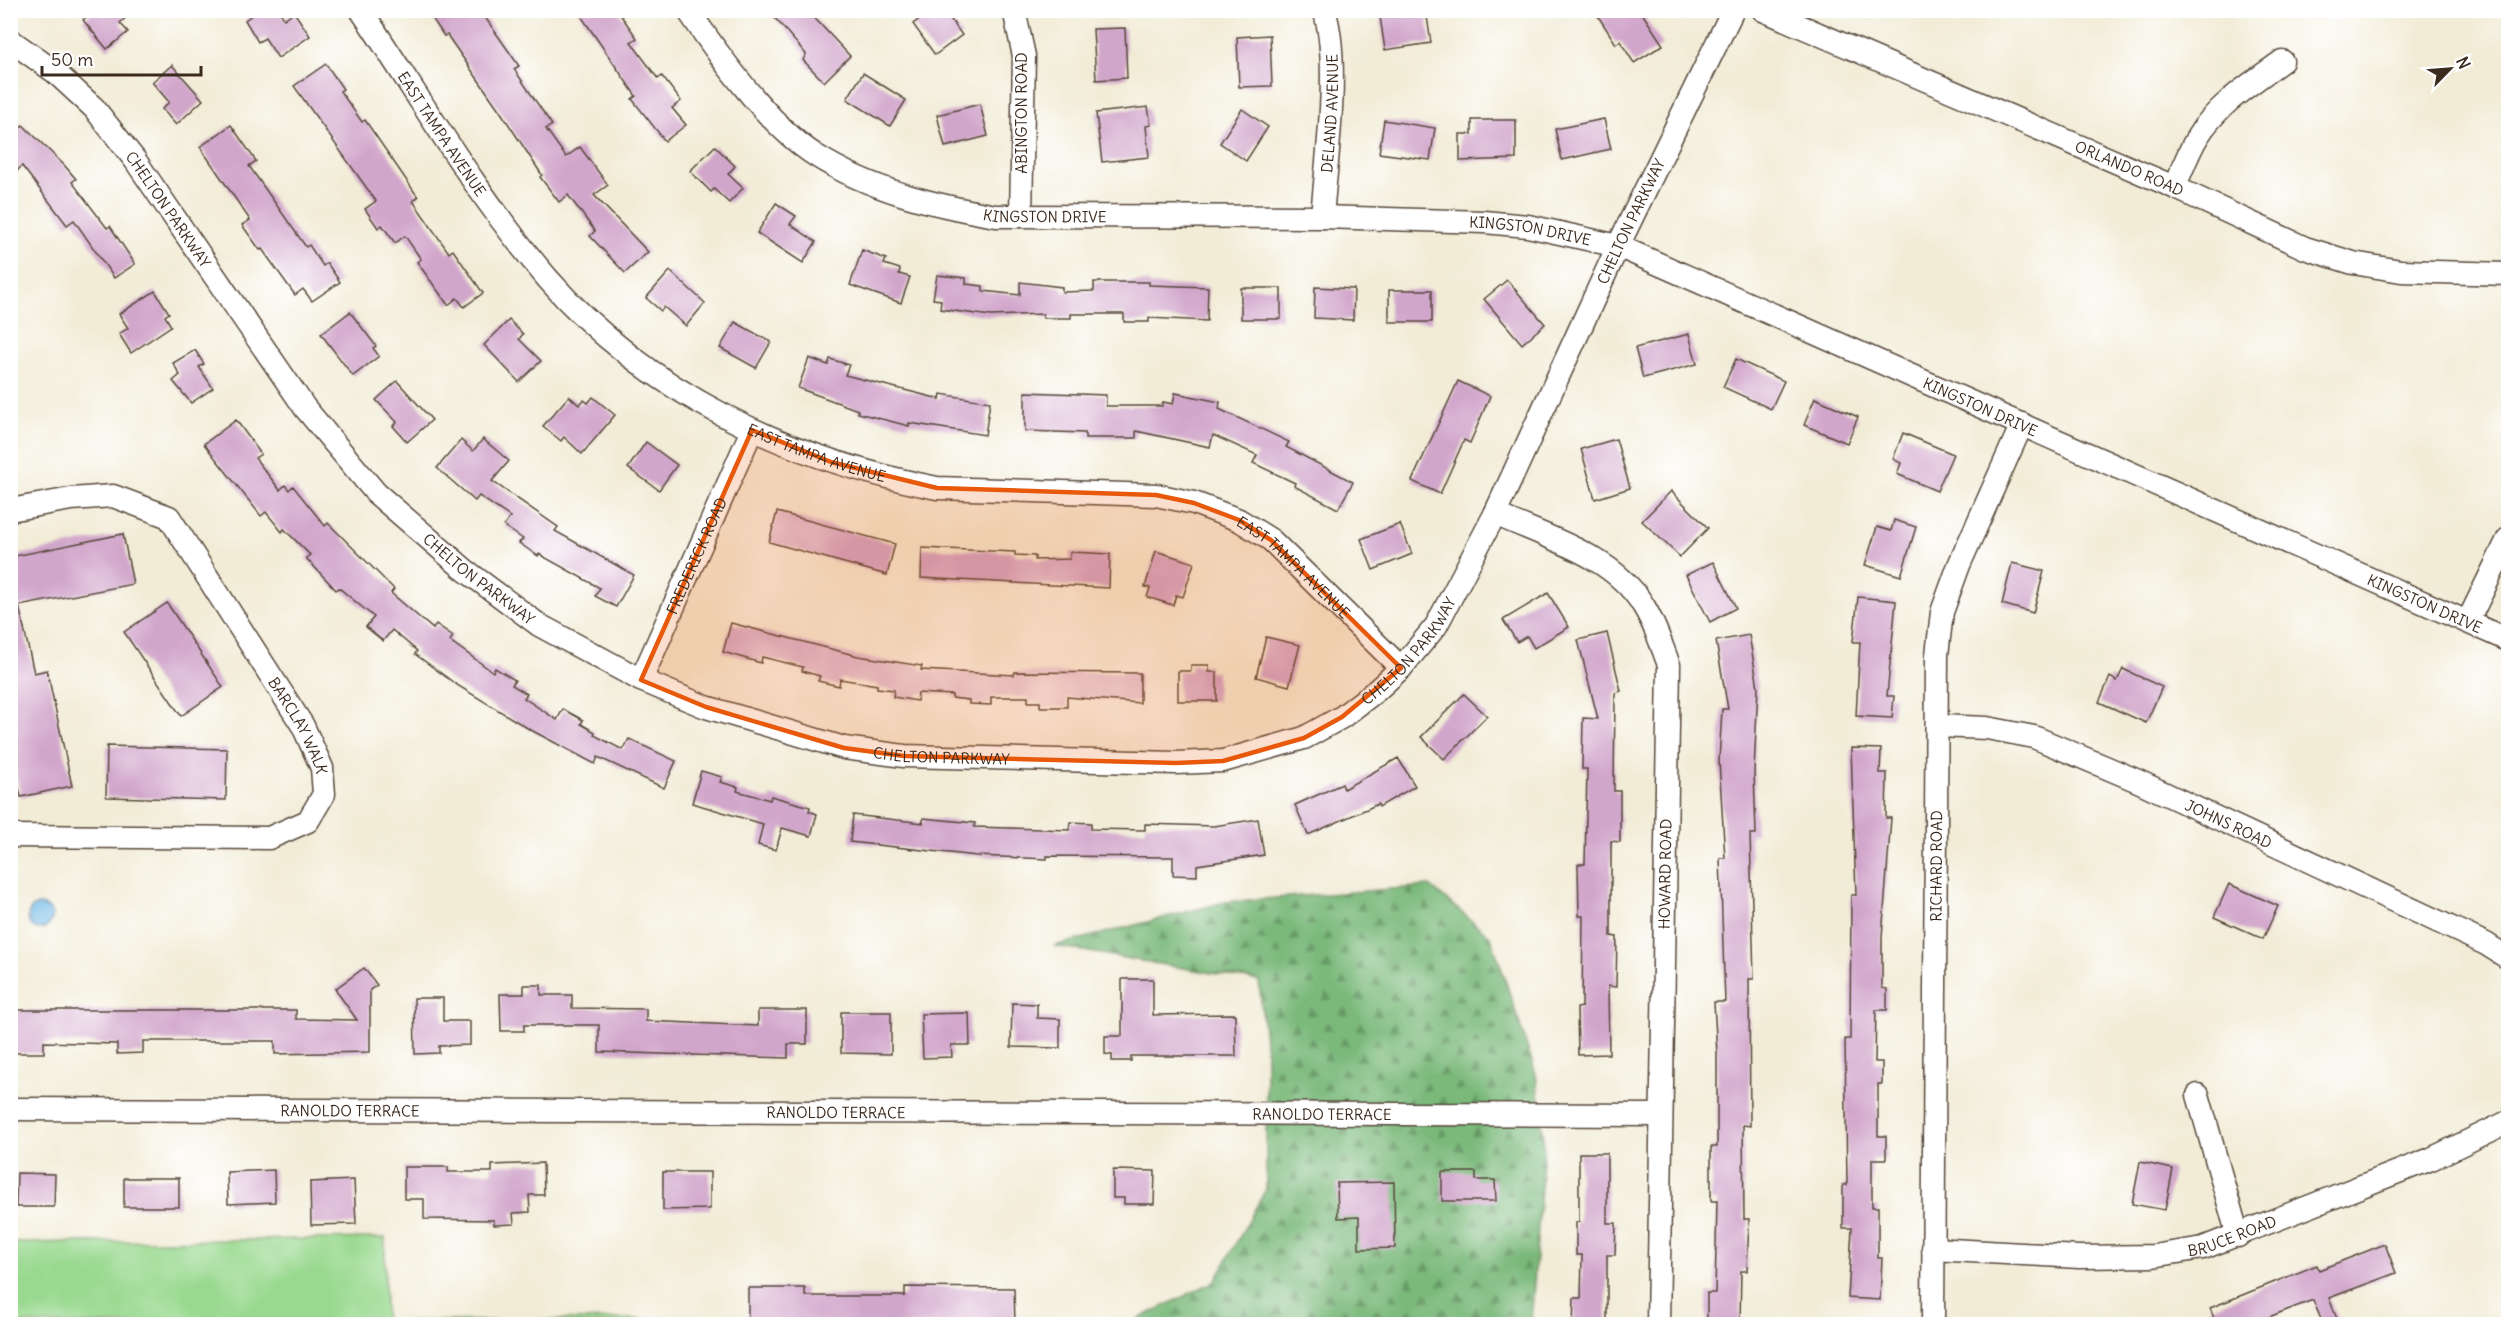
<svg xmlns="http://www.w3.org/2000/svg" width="2519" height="1335" viewBox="0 0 2519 1335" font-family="Delius,sans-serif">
  <defs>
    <pattern id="forest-firs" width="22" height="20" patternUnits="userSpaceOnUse" patternTransform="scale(1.5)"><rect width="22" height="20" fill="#7ab97a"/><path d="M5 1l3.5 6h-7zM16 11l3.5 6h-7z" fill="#659763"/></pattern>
    <pattern id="water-ripples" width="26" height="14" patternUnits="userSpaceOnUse" patternTransform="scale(1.5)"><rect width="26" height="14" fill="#6bb6e4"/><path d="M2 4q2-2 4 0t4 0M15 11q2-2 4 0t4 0" fill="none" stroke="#5994b8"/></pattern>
  </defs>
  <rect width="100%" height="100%" fill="#fff"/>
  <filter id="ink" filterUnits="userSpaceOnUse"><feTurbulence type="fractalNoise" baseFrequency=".0167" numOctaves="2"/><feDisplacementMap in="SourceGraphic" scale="12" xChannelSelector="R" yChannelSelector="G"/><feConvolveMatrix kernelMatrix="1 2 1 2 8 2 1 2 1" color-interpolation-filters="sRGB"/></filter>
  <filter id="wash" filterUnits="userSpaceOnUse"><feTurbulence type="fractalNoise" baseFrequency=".008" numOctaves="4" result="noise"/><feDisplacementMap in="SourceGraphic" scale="24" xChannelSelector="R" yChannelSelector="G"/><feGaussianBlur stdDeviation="1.35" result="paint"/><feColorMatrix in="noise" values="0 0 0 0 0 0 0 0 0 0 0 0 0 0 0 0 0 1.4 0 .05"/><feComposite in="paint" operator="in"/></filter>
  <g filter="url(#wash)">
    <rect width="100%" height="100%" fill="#f2ecd7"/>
    <polygon fill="url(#forest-firs)" stroke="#5a724c" stroke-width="1.5" points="1430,886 1491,937 1536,1074 1544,1146 1531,1324 1128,1324 1215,1281 1266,1189 1266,1052 1259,981 1054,946 1225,902"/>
    <polygon fill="#99d98f" stroke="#6a8256" stroke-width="1.5" points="385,1238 385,1322 716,1318 716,1324 11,1324 11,1243"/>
    <circle fill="url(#water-ripples)" stroke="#537081" stroke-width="1.5" cx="40" cy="917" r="12"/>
    <g id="blocks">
      <g fill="#d1a6cb">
        <polygon points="94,10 134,10 120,23 128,32 107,49 83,20"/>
        <polygon points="259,10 279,10 284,19 294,12 310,36 278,58 265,38 258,42 245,20"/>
        <polygon points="442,10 480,10 519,66 514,69 552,125 546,129 566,157 580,147 608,185 594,195 648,252 625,273 590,236 595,231 568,195 559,202 540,177 542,175 500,111 447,35 444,36 432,18"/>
        <polygon points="577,10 617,10 637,38 631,42 658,79 662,76 681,101 672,108 686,125 665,141 632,99 636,96"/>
        <polygon points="768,10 807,10 850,56 824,82 803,60 806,54"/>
        <polygon points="932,10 944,10 962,35 935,55 913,24"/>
        <polygon points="1379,10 1426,10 1431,43 1385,50"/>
        <polygon points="1594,10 1640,10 1663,45 1634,63 1620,41 1616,44"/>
        <polygon points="1125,28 1127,78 1096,80 1093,29"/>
        <polygon points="1270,35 1272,86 1239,87 1237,37"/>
        <polygon points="326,64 343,89 340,91 362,122 365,120 418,197 413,201 449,253 453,250 483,293 464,307 457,298 448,305 417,262 421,259 405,236 395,243 382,225 378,228 365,209 376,201 294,86"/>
        <polygon points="172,65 203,100 176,125 162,109 169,102 152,82"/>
        <polygon points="863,73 906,100 890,126 847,99"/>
        <polygon points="980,104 988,136 945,147 937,115"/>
        <polygon points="1148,107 1151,125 1146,126 1149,157 1102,162 1096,113"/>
        <polygon points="1242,109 1268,127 1246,161 1220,143"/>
        <polygon points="1604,119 1611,149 1562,160 1555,129"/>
        <polygon points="1384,120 1435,128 1430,160 1379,153"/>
        <polygon points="1472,120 1516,120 1516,159 1460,161 1460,134 1472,134"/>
        <polygon points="10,121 19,129 23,125 65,166 76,179 72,182 107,228 110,226 135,264 114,278 74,220 67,225 22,166 10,178"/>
        <polygon points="231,125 256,161 249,166 306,247 309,245 323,266 327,263 340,282 312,301 303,289 295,295 262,249 260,250 242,225 250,220 200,147"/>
        <polygon points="715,146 735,166 728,174 743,188 729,203 714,189 711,192 690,171"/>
        <polygon points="776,203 796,216 790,224 816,242 803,263 757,233"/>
        <polygon points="862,250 886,259 884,264 900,269 899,274 910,277 901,303 850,285"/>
        <polygon points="670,271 705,303 686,326 664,307 661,311 646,298"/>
        <polygon points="937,275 966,278 966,284 983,286 983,291 1020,295 1020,282 1062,287 1062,292 1094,291 1094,282 1149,282 1149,285 1208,287 1207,321 1149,318 1149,322 1124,322 1124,314 1071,314 1071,318 1043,318 1043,314 991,316 940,309 941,300 933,299"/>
        <polygon points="1507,280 1545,324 1522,344 1484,299"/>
        <polygon points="1315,287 1354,289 1353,320 1314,318"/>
        <rect x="1241" y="288" width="40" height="31"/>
        <rect x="1389" y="290" width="43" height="32"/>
        <polygon points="155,291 169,313 165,316 171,326 131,353 119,334 128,328 119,314"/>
        <polygon points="350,312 376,346 373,348 379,356 353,376 321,334"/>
        <polygon points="509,320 523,334 519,339 541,361 519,382 484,345"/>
        <polygon points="735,322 771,342 756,368 720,348"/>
        <polygon points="1689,334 1697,364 1643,378 1635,348"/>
        <polygon points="195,350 204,364 199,367 213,388 191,403 173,381 180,375 173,363"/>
        <polygon points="809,358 828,365 830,359 849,365 845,375 940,399 941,394 990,402 985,435 909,423 909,426 858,413 858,410 798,388"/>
        <polygon points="1736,359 1784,381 1771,409 1723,387"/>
        <polygon points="397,381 432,420 407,442 393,426 397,422 376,400"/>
        <polygon points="1458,381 1490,396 1470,443 1464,440 1440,494 1412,481"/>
        <polygon points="1025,392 1106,395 1106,406 1162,406 1163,402 1173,404 1175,393 1220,402 1219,409 1289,442 1286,447 1353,482 1338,509 1294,486 1295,483 1253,463 1257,455 1213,435 1210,447 1136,431 1136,438 1085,438 1085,433 1025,431"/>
        <polygon points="569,396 579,405 584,400 588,403 593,397 615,415 582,454 564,437 561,441 543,426"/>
        <polygon points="1815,398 1858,417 1847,443 1804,425"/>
        <polygon points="236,420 261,454 255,458 280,490 285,485 289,490 293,486 325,526 328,523 394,589 391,593 433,629 436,624 453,636 450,641 493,672 495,668 515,680 512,685 527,694 524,698 557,720 563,709 583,720 581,724 595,732 594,735 623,750 629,739 676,761 664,788 598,757 595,764 529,729 457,685 415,654 417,651 392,630 383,641 366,627 374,617 339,588 336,590 306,558 310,555 284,529 282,532 266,512 261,516 204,444"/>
        <polygon points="1903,433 1953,454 1937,491 1897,474 1901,463 1893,459"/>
        <polygon points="483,439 509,461 492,481 558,527 555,531 634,575 616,607 595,596 600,588 539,554 538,556 519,543 523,539 504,526 510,517 479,496 475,501 437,468 461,440 473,451"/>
        <polygon points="1616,439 1630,488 1595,499 1581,449"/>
        <polygon points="646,442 677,465 659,490 628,468"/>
        <polygon points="1671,491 1708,528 1680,557 1642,521"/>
        <polygon points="777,512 895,544 887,575 769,542"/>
        <polygon points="1894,520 1916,527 1901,576 1865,565 1877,527 1891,531"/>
        <polygon points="1400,524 1412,554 1373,570 1361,539"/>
        <polygon points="123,534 133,584 19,606 34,673 47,670 72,786 21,797 10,748 10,557"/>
        <polygon points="922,548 1015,552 1015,555 1035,556 1035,560 1070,559 1070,552 1110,554 1109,588 921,578"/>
        <polygon points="1156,551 1194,563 1183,597 1176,595 1173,605 1147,597 1150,588 1145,587"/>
        <polygon points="1713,562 1736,608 1710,622 1686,575"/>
        <polygon points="2012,563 2044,571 2033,613 2002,604"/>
        <polygon points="1548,593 1569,627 1534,648 1527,636 1517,642 1503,620"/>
        <polygon points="1858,597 1896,601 1887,696 1894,696 1892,718 1856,716 1860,642 1853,642"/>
        <polygon points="167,603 223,687 181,716 124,632"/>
        <polygon points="731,623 858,656 922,666 921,670 1014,675 1015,672 1140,673 1140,703 1067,697 1067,707 1040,707 1040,702 1028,702 1028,697 991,697 991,705 969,704 969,700 952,698 952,695 918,693 917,701 893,697 894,690 877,688 877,685 840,679 839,686 818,681 820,676 802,671 803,667 762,657 761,663 723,652"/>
        <polygon points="1607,633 1621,691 1615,693 1614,791 1620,791 1620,842 1611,841 1611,936 1617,937 1616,987 1608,986 1609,1054 1578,1055 1577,1008 1582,1007 1583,916 1579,916 1578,864 1585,864 1587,769 1582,769 1583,718 1598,719 1578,640"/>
        <polygon points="1749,635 1758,687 1754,771 1756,834 1750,834 1754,979 1749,979 1750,1126 1743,1125 1744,1219 1749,1219 1747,1271 1741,1271 1740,1324 1707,1324 1707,1293 1715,1293 1717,1201 1711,1201 1711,1147 1717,1147 1717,1054 1714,1002 1725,1002 1720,858 1725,858 1719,761 1722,709 1728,709 1716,641"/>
        <polygon points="1266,637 1300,645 1289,686 1256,677"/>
        <polygon points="1191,665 1209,665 1209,672 1217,672 1217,701 1178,701 1178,671 1191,671"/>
        <polygon points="2123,669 2162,687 2146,723 2099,702 2110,677 2117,681"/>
        <polygon points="1464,694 1487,716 1444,759 1421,737"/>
        <polygon points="107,746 227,749 226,800 106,797"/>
        <polygon points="1851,748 1881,749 1880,773 1887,773 1886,818 1891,818 1882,937 1882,988 1887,989 1887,1010 1876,1010 1875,1062 1882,1062 1882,1084 1878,1084 1878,1136 1886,1136 1886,1159 1872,1159 1872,1207 1878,1207 1878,1258 1882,1258 1880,1300 1848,1298 1852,1228 1843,1228 1843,1185 1847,1185 1845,1039 1850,1039 1851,895 1856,895"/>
        <polygon points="1398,758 1415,786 1379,807 1378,804 1308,835 1295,805 1342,784 1344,789"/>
        <polygon points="701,771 722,777 720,782 738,787 737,791 770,800 771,796 810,807 809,811 817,814 811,836 782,828 776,850 758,845 763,824 692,803"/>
        <polygon points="853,815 923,823 923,818 975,823 974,827 1069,830 1070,822 1091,823 1091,829 1145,830 1145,824 1214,826 1258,819 1264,855 1197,865 1197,876 1173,875 1173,857 1047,856 1047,859 977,856 850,842"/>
        <polygon points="2229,884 2278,906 2263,939 2214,917"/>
        <polygon points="364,968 377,985 370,990 370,1052 275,1054 275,1041 143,1041 143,1053 117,1054 117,1044 44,1042 44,1053 12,1053 12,1010 296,1010 296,1019 357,1020 335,989"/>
        <polygon points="1122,979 1153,979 1153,1015 1235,1014 1236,1056 1131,1056 1131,1061 1112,1061 1112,1055 1105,1054 1105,1036 1122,1036"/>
        <polygon points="524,985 541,985 541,995 572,995 572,1008 646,1009 646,1021 758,1026 758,1010 807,1010 807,1044 788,1044 788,1058 599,1052 599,1025 524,1025 524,1031 501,1031 500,994 524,994"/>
        <polygon points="414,998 443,998 443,1021 470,1021 470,1045 439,1046 439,1053 415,1054"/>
        <polygon points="1012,1003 1037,1004 1037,1018 1060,1019 1060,1048 1011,1047"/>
        <polygon points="841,1012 891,1012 891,1054 841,1053"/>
        <polygon points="969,1013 970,1045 951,1045 952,1057 923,1058 921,1014"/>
        <polygon points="1579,1153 1607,1153 1607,1223 1616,1223 1615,1255 1607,1255 1607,1324 1573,1324 1574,1298 1581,1298 1582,1255 1576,1255 1576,1222 1579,1222"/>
        <polygon points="2140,1162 2173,1169 2165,1210 2132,1204"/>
        <polygon points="543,1163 544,1195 529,1195 530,1212 513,1213 514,1224 494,1225 494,1220 424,1219 424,1199 404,1199 404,1167 448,1167 448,1172 492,1172 492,1165"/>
        <polygon points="274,1170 275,1202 228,1204 227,1172"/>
        <polygon points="1113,1170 1155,1171 1154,1204 1124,1204 1124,1198 1113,1198"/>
        <polygon points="663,1172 710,1172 710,1209 663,1210"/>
        <polygon points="1442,1172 1476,1172 1476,1180 1495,1180 1496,1201 1442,1201"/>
        <polygon points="17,1173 55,1174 54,1207 16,1207"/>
        <rect x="124" y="1178" width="55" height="29"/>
        <polygon points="354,1180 356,1224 311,1225 310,1182"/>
        <polygon points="1394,1182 1395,1248 1359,1249 1359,1217 1338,1218 1337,1183"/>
        <polygon points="2385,1244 2396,1273 2329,1298 2339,1324 2323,1324 2313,1300 2261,1320 2263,1324 2216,1324 2210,1308 2317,1265 2319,1270"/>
        <polygon points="905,1287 1014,1288 1015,1324 748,1324 748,1288 805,1288 805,1296 905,1296"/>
      </g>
    </g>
  </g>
  <g filter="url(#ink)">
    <use href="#blocks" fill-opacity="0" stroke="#56473a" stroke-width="1.5"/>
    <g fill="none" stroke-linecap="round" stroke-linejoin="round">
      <defs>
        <g id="minor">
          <path id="s1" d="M361,10C422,101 477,196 548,279C648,394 791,460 937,488L1156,495L1194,503L1239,520L1271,540L1401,668"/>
          <path id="s2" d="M688,10C719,56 768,125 815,155C870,190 933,205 996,216L1322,217L1484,222L1528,226L1618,246L2508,640"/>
          <polyline points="1014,10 1024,56 1021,216"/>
          <path id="s3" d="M1763,10L2174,187L2305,248L2353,263L2401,271L2508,274"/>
          <path id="s4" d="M10,40L55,72L94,108L135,160L305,408L376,493L465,570L539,625L641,680L706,707L844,748L904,756L1176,763L1223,761L1304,738L1342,717L1377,690L1401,668L1436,626L1495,514L1618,246L1733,10"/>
          <path d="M2174,187C2182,171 2188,152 2198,136C2218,104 2252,83 2282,61"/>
          <path id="s5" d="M1322,217C1326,163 1341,60 1324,10"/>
          <path id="s6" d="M10,510L71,499L113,496L169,517L303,726L322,768L324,794L308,821L269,838L10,836"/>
          <path d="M1495,514C1545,537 1613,555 1643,605C1655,624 1661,644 1669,665L1658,1324"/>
          <polyline points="2468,621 2508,539"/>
          <path id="s7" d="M641,680L752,430"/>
          <path id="s8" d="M1938,726L1987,728L2034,737L2138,781L2486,944L2508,958"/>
          <polyline points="2198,1095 2238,1236"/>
          <path id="s9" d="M10,1109L1661,1115"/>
          <path id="s10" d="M1933,1249L2079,1257L2153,1256L2203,1248L2431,1159L2508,1122"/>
          <path id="s11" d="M1933,1324L1937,655L1942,612L1959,565L2022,424"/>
        </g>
      </defs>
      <use href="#minor" stroke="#56473a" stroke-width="25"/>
      <use href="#minor" stroke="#fff" stroke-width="22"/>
    </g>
  </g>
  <path fill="#e8590c" fill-opacity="0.2" stroke="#e8590c" stroke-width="4.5" stroke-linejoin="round" d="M752,430L831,462L937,488L1156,495L1194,503L1239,520L1271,540L1401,668L1342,717L1304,738L1223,761L1176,763L904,756L844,748L706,707L641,680Z"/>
  <g text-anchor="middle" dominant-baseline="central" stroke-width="4.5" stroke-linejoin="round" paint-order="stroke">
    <g font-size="15" fill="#3b2a1e" stroke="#fff">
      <text transform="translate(1021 113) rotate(-90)">ABINGTON ROAD</text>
      <text stroke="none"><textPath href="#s5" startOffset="104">DELAND AVENUE</textPath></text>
      <text stroke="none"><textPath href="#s1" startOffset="148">EAST TAMPA AVENUE</textPath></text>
      <text stroke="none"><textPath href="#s3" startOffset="399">ORLANDO ROAD</textPath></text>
      <text stroke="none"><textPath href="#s4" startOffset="234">CHELTON PARKWAY</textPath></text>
      <text stroke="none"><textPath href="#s2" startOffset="435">KINGSTON DRIVE</textPath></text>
      <text stroke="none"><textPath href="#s4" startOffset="2214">CHELTON PARKWAY</textPath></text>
      <text stroke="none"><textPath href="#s2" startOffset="921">KINGSTON DRIVE</textPath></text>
      <text stroke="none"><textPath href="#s2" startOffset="1407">KINGSTON DRIVE</textPath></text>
      <text stroke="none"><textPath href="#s1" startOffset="652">EAST TAMPA AVENUE</textPath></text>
      <text stroke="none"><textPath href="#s7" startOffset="136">FREDERICK ROAD</textPath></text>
      <text stroke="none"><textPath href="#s1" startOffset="1156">EAST TAMPA AVENUE</textPath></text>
      <text stroke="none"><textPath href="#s4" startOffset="720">CHELTON PARKWAY</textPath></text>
      <text stroke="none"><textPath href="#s2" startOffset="1893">KINGSTON DRIVE</textPath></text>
      <text stroke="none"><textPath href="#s4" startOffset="1728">CHELTON PARKWAY</textPath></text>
      <text stroke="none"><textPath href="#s6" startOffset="410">BARCLAY WALK</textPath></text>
      <text stroke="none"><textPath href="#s4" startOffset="1224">CHELTON PARKWAY</textPath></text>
      <text stroke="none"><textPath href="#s8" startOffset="310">JOHNS ROAD</textPath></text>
      <text stroke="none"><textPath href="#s11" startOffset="458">RICHARD ROAD</textPath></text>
      <text transform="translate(1665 874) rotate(-89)">HOWARD ROAD</text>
      <text stroke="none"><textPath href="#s9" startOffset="826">RANOLDO TERRACE</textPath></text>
      <text stroke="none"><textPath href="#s9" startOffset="340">RANOLDO TERRACE</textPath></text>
      <text stroke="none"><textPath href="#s9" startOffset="1312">RANOLDO TERRACE</textPath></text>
      <text stroke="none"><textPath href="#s10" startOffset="302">BRUCE ROAD</textPath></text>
    </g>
  </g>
  <rect width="2519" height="1335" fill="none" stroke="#fff" stroke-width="36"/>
  <g transform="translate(2450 69) rotate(65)" stroke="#ffffff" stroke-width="4.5" paint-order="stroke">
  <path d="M0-4.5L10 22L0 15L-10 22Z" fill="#3b2a1e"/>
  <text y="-9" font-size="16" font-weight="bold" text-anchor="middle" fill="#3b2a1e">N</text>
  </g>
  <path d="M42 66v9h159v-9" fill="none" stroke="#3b2a1e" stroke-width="3"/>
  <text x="51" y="66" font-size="18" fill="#3b2a1e" stroke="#ffffff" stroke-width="4.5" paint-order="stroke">50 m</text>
</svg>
